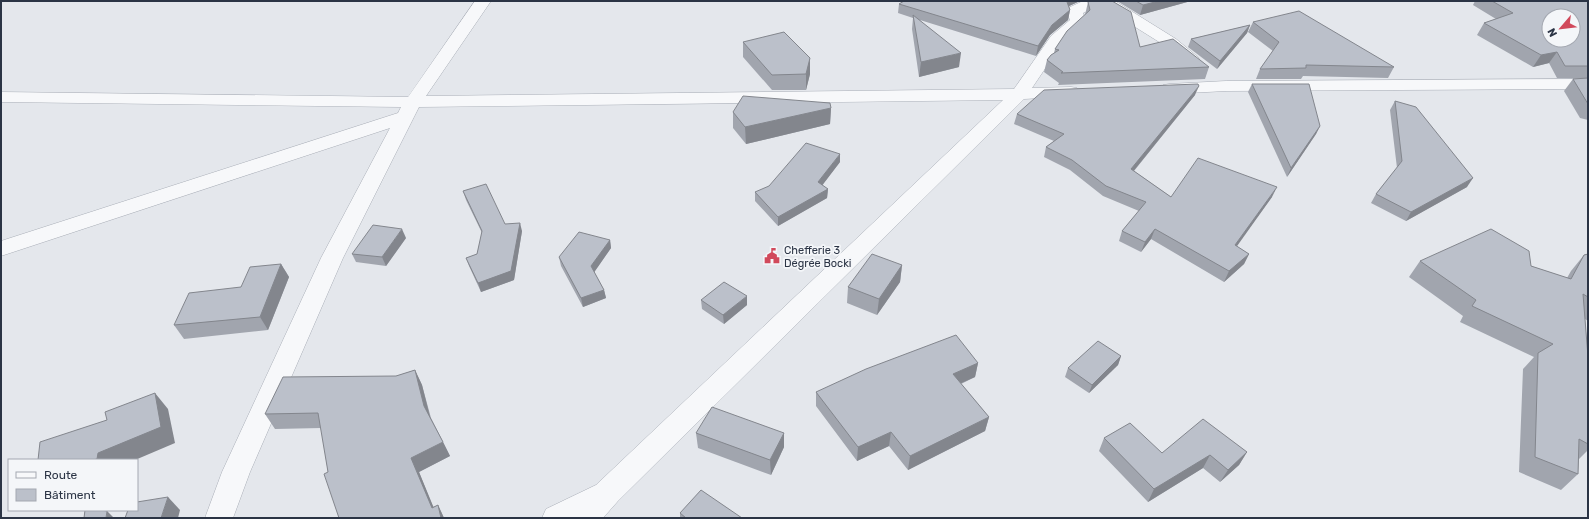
<svg xmlns="http://www.w3.org/2000/svg" width="1589" height="519" viewBox="0 0 1589 519" font-family="Rubik,sans-serif">
  <rect width="100%" height="100%" fill="#e4e7ec"/>
  <g fill="none" stroke-linecap="round" stroke-linejoin="round">
    <defs>
      <g id="street">
        <polygon points="475,1 491,1 426,96 1014,89 1051,36 1070,20 1066,11 1068,8 1083,1 1115,1 1176,39 1199,58 1197,62 1191,63 1185,62 1164,45 1100,5 1083,13 1086,21 1063,42 1032,88 1071,87 1077,88 1080,92 1077,96 1024,99 618,501 603,518 542,518 546,509 596,485 1003,100 419,107 343,258 250,472 233,518 205,518 222,472 321,258 390,128 1,256 1,241 398,113 401,107 1,102 1,92 408,97"/>
        <polygon points="1588,79 1588,89 1226,91 1169,94 1163,93 1160,89 1163,85 1169,84 1226,81"/>
      </g>
    </defs>
    <use href="#street" stroke="#a9aeb7" stroke-width="1"/>
    <use href="#street" fill="#f7f8fa" fill-rule="evenodd"/>
  </g>
  <g fill="#a1a5ae">
    <polygon points="904,1 1080,1 1069,6 1070,10 1068,20 1050,35 1036,56 920,20 959,67 919,77 912,29 913,18 898,13 899,4"/>
    <polygon points="1117,1 1191,1 1140,15"/>
    <polygon points="1475,1 1588,1 1588,78 1557,78 1549,63 1533,67 1477,35 1484,23 1496,19 1473,5"/>
    <polygon points="1088,2 1140,47 1209,67 1205,79 1058,85 1059,83 1044,72 1047,60 1054,53 1055,49 1085,15"/>
    <polygon points="1253,22 1394,67 1388,78 1303,76 1301,79 1256,79 1260,69 1273,51 1248,32"/>
    <polygon points="1250,25 1247,33 1217,69 1188,47 1191,39"/>
    <polygon points="743,42 810,58 810,74 806,90 772,90 743,57"/>
    <polygon points="1588,78 1588,120 1580,118 1564,91 1573,79"/>
    <polygon points="1252,84 1320,126 1316,134 1287,177 1248,92"/>
    <polygon points="1195,95 1134,171 1171,197 1272,197 1236,246 1249,254 1244,264 1224,282 1151,239 1141,252 1119,241 1122,231 1139,211 1103,196 1070,170 1044,157 1046,147 1054,141 1014,124 1017,114"/>
    <polygon points="1395,101 1467,187 1406,221 1371,203 1376,194 1397,168 1390,110"/>
    <polygon points="831,108 830,124 746,144 733,128 733,112"/>
    <polygon points="840,162 822,185 828,189 827,198 778,226 755,201 755,192"/>
    <polygon points="463,191 505,224 522,231 514,280 481,292 469,266 466,258 477,254 482,233 466,200"/>
    <polygon points="406,238 386,266 356,262 352,254"/>
    <polygon points="610,240 611,248 594,272 604,290 606,298 583,307 561,266 559,257"/>
    <polygon points="1588,254 1588,321 1585,319 1588,357 1588,450 1579,459 1578,474 1561,490 1519,472 1523,369 1534,357 1460,322 1463,316 1409,277 1420,261 1531,266 1567,278 1571,271 1584,255"/>
    <polygon points="281,264 289,277 268,330 184,339 174,325"/>
    <polygon points="902,265 900,282 877,315 847,303 848,287"/>
    <polygon points="701,300 747,305 724,324 702,309"/>
    <polygon points="1121,356 1118,365 1089,393 1065,377 1068,368"/>
    <polygon points="978,363 975,377 961,384 989,417 985,431 908,470 889,446 857,461 816,406 816,392"/>
    <polygon points="415,370 422,385 431,418 450,456 419,472 433,507 438,505 444,518 339,518 328,472 321,428 275,429 265,414 396,376"/>
    <polygon points="696,433 784,433 784,447 771,475 698,448"/>
    <polygon points="1104,438 1162,453 1247,452 1239,465 1220,482 1203,468 1148,502 1099,451"/>
    <polygon points="680,513 742,518 680,518"/>
  </g>
  <g fill="#83868d">
    <polygon points="1067,1 1080,1 1067,7 1065,12"/>
    <polygon points="1159,1 1191,1 1140,15 1143,5"/>
    <polygon points="1070,10 1068,20 1050,35 1036,56 1038,46 1052,25"/>
    <polygon points="1250,25 1247,33 1217,69 1220,61"/>
    <polygon points="1557,52 1549,63 1533,67 1541,55"/>
    <polygon points="961,53 959,67 919,77 921,62"/>
    <polygon points="810,58 810,74 806,90 806,74"/>
    <polygon points="1199,86 1195,95 1127,179 1131,169"/>
    <polygon points="831,108 830,124 746,144 745,127"/>
    <polygon points="1320,126 1316,134 1287,177 1291,168"/>
    <polygon points="840,154 840,162 818,191 818,182"/>
    <polygon points="1473,178 1467,187 1406,221 1411,212"/>
    <polygon points="1277,187 1272,197 1230,256 1235,245"/>
    <polygon points="828,189 827,198 778,226 778,217"/>
    <polygon points="520,223 522,231 514,280 481,292 478,283"/>
    <polygon points="402,229 406,238 386,266 382,257"/>
    <polygon points="1155,229 1151,239 1141,252 1145,242"/>
    <polygon points="610,240 611,248 593,274 591,266"/>
    <polygon points="1249,254 1244,264 1224,282 1229,271"/>
    <polygon points="281,264 289,277 268,330 260,317"/>
    <polygon points="902,265 900,282 877,315 879,299"/>
    <polygon points="604,290 606,298 583,307 581,298"/>
    <polygon points="747,296 747,305 724,324 723,315"/>
    <polygon points="1121,356 1118,365 1089,393 1092,385"/>
    <polygon points="978,363 975,377 950,388 953,374"/>
    <polygon points="415,370 422,385 431,421 424,406"/>
    <polygon points="155,393 168,409 175,443 135,460 93,460 98,453"/>
    <polygon points="989,417 985,431 908,470 910,456"/>
    <polygon points="891,432 889,446 857,461 858,447"/>
    <polygon points="784,433 784,447 771,475 770,460"/>
    <polygon points="443,442 450,456 419,472 438,518 432,508 411,458"/>
    <polygon points="1247,452 1239,465 1220,482 1228,470"/>
    <polygon points="1210,455 1203,468 1148,502 1154,489"/>
    <polygon points="168,497 180,510 178,518 161,518"/>
    <polygon points="438,505 444,518 441,518"/>
    <polygon points="107,511 114,518 106,518"/>
  </g>
  <g fill="#bbc0ca" stroke="#83868d" fill-rule="evenodd">
    <polygon points="904,1 1067,1 1067,2 1070,10 1052,25 1038,46 899,4"/>
    <polygon points="1090,1 1112,1 1131,12 1140,47 1173,39 1209,67 1061,73 1063,72 1047,60 1051,55 1059,50 1055,49 1067,31 1090,10 1088,2"/>
    <polygon points="1136,1 1159,1 1143,5"/>
    <path d="M1492,1H1588V66H1565L1557,52L1541,55L1484,23L1513,13ZM1549,16H1573V40H1549Z"/>
    <polygon points="1299,11 1394,67 1306,65 1306,68 1260,69 1279,42 1253,22"/>
    <polygon points="913,15 961,53 921,62"/>
    <polygon points="1250,25 1220,61 1191,39"/>
    <polygon points="784,32 810,58 806,74 772,75 743,42"/>
    <polygon points="1588,78 1588,104 1573,79"/>
    <polygon points="1198,84 1199,86 1131,169 1171,197 1198,158 1277,187 1235,245 1249,254 1229,271 1155,229 1145,242 1122,231 1146,202 1106,186 1072,160 1046,147 1064,134 1017,114 1044,90"/>
    <polygon points="1252,84 1309,84 1320,126 1291,168"/>
    <polygon points="743,96 830,103 831,108 745,127 733,112"/>
    <polygon points="1395,101 1416,107 1473,178 1411,212 1376,194 1402,161"/>
    <polygon points="806,143 840,154 818,182 828,189 778,217 755,192 769,186"/>
    <polygon points="486,184 505,224 520,223 511,271 478,283 466,258 477,254 482,231 463,191"/>
    <polygon points="373,225 402,229 382,257 352,254"/>
    <polygon points="1491,229 1529,251 1531,266 1571,279 1584,255 1588,254 1588,297 1583,294 1588,357 1588,444 1579,439 1578,474 1535,457 1538,353 1553,344 1472,306 1476,300 1420,261"/>
    <polygon points="579,232 610,240 591,266 604,290 581,298 559,257"/>
    <polygon points="872,254 902,265 879,299 848,287"/>
    <polygon points="281,264 260,317 174,325 189,293 241,287 250,267"/>
    <polygon points="724,282 747,296 723,315 701,300"/>
    <polygon points="956,335 978,363 953,374 989,417 910,456 891,432 858,447 816,392 866,369"/>
    <polygon points="1098,341 1121,356 1092,385 1068,368"/>
    <polygon points="415,370 424,406 443,442 411,458 432,508 438,505 441,518 339,518 324,474 328,472 318,413 265,414 283,377 396,376"/>
    <polygon points="155,393 161,427 98,453 97,459 93,460 38,460 40,442 107,420 105,412"/>
    <polygon points="712,407 784,433 770,460 696,433"/>
    <polygon points="1203,419 1247,452 1228,470 1210,455 1154,489 1104,438 1130,423 1162,453"/>
    <polygon points="701,490 742,518 686,518 680,513"/>
    <polygon points="168,497 161,518 125,518 128,510 137,510 137,502"/>
    <polygon points="85,510 101,510 107,511 106,518 84,518"/>
  </g>
  <defs>
    <symbol id="civic-bare" viewBox="-9 -9 18 18"><path d="M-.6-6.5H3V-4.5H.6V-3L4-1V1h2V6H-6V1h2V-1L-.6-3ZM-1.2 2.5V6h2.4V2.5Z" fill="#d1495b" stroke="#f4f6f9" stroke-width="2.5" paint-order="stroke"/></symbol>
  </defs>
  <g fill-rule="evenodd">
    <use href="#civic-bare" x="761" y="245" width="22" height="22"/>
  </g>
  <g text-anchor="middle" dominant-baseline="central" stroke-width="3.5" stroke-linejoin="round" paint-order="stroke">
    <g font-size="11" fill="#2b3445" stroke="#f4f6f9" text-anchor="start">
      <text x="784" y="250">Chefferie 3<tspan x="784" dy="13">Dégrée Bocki</tspan></text>
    </g>
  </g>
  <rect width="1589" height="519" fill="none" stroke="#2b3445" stroke-width="4"/>
  <rect x="8" y="459" width="130" height="52" fill="#f4f6f9" stroke="#a4a8b1"/>
  <rect x="16" y="472" width="20" height="6" fill="#f7f8fa" stroke="#a4a8b1"/>
  <text x="44" y="479" font-size="12" fill="#2b3445">Route</text>
  <rect x="16" y="489" width="20" height="12" fill="#bbc0ca" stroke="#a4a8b1"/>
  <text x="44" y="499" font-size="12" fill="#2b3445">Bâtiment</text>
  <g transform="translate(1561 28) rotate(242)"><circle r="19" fill="#f4f6f9" stroke="#a4a8b1"/>
  <path d="M0-3L7 15L0 10L-7 15Z" fill="#d1495b"/>
  <text y="-6" font-size="11" font-weight="bold" text-anchor="middle" fill="#2b3445">N</text>
  </g>
</svg>
